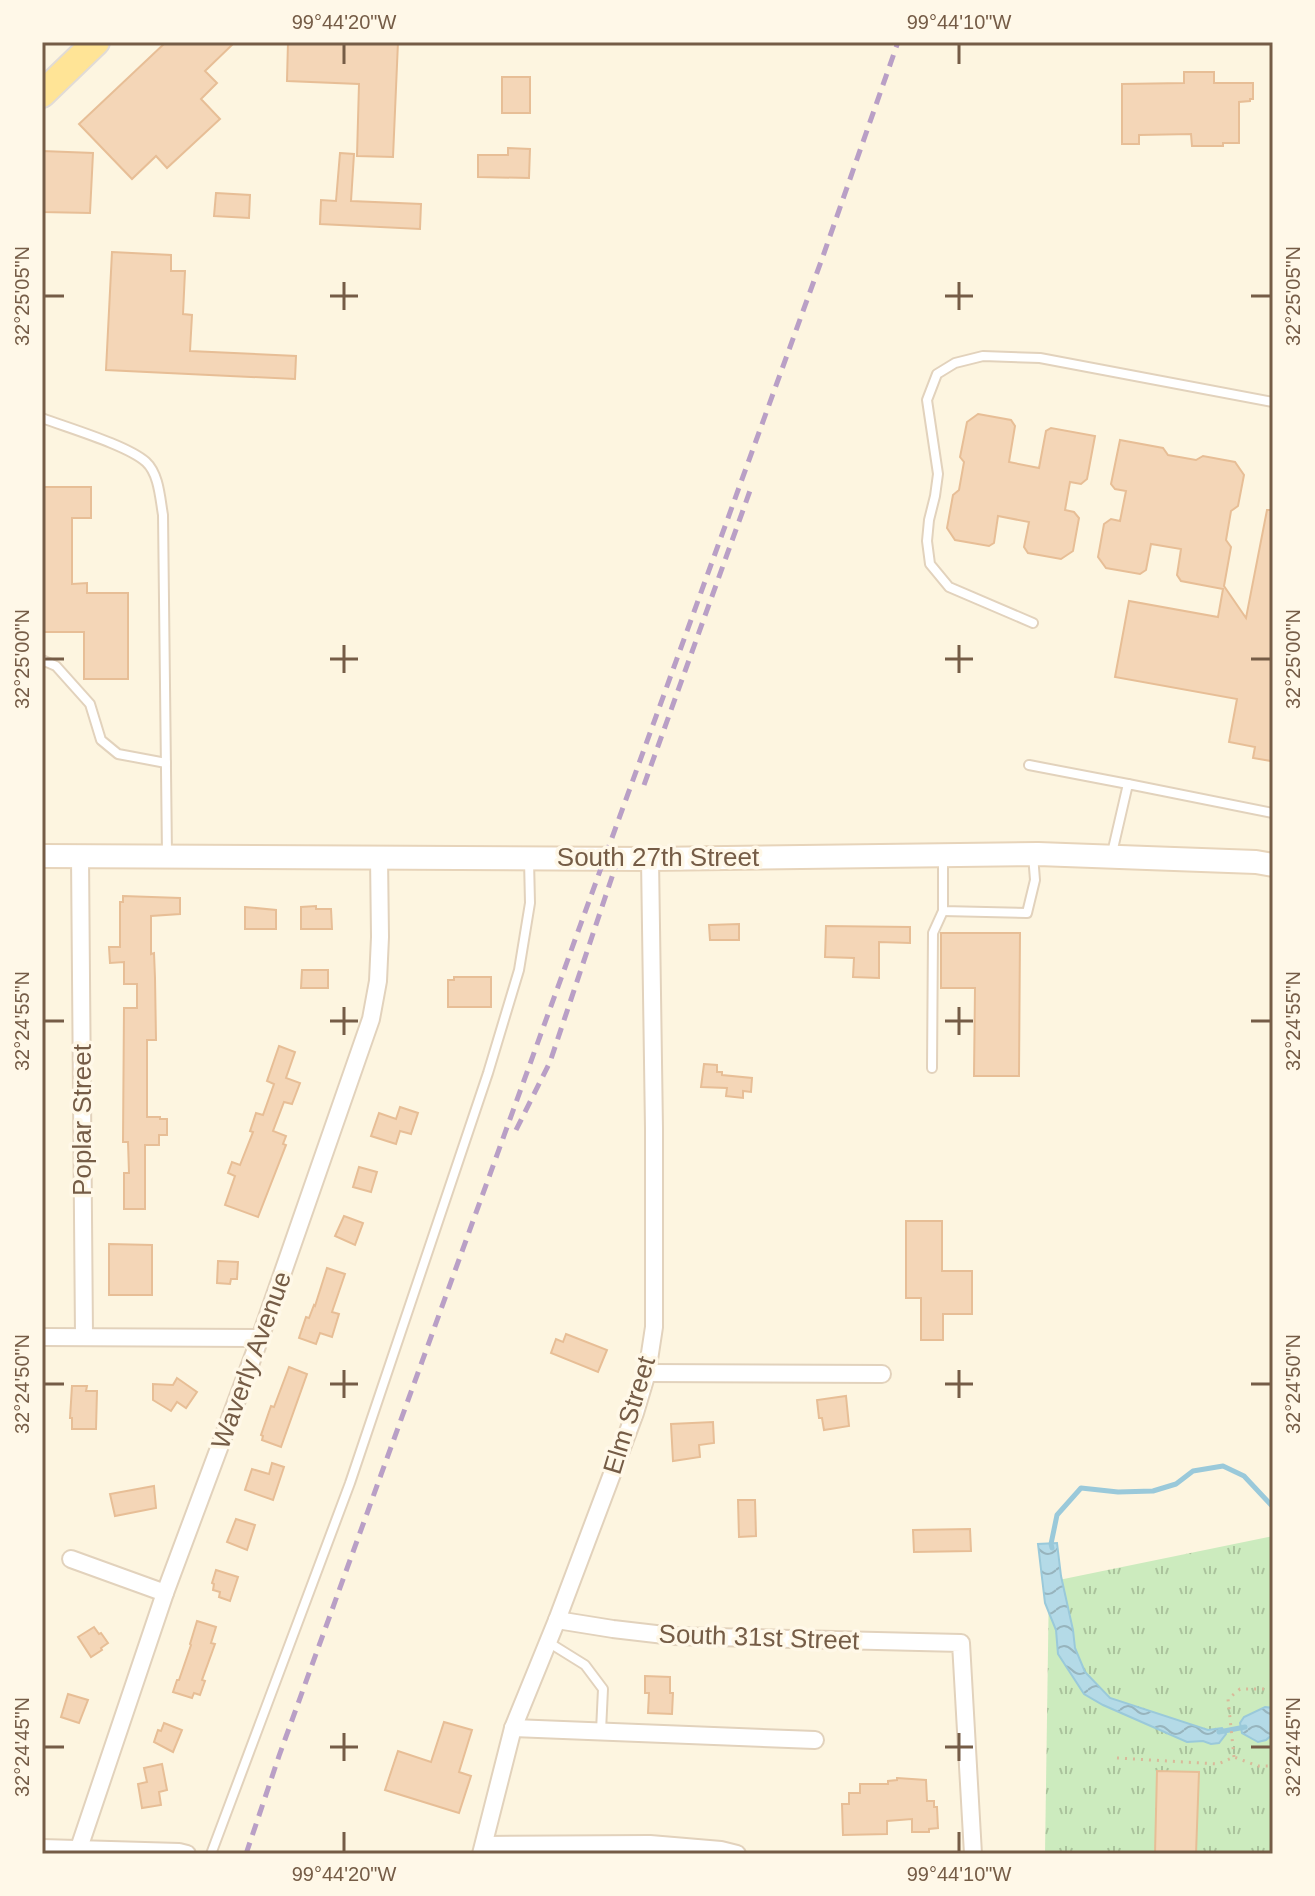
<svg xmlns="http://www.w3.org/2000/svg" width="1315" height="1896" viewBox="0 0 1315 1896" font-family="Arial,sans-serif">
  <defs>
    <pattern id="grass-tufts" width="24" height="20" patternUnits="userSpaceOnUse" patternTransform="scale(2)"><rect width="24" height="20" fill="#ccebbe"/><path d="M3 7l-1-3M5 7V3M7 7l1-3M15 17l-1-3M17 17v-4M19 17l1-3" fill="none" stroke="#aac29c"/></pattern>
    <pattern id="water-waves" width="16" height="10" patternUnits="userSpaceOnUse" patternTransform="scale(2)"><rect width="16" height="10" fill="#b4dae7"/><path d="M0 5q4-4 8 0t8 0" fill="none" stroke="#97b4bd"/></pattern>
  </defs>
  <rect width="100%" height="100%" fill="#fdf5e0"/>
  <polygon fill="url(#grass-tufts)" points="1273,1536 1273,1854 1045,1854 1049,1582"/>
  <g fill="url(#water-waves)" stroke="#9ac9da" stroke-width="2">
    <polygon points="1057,1543 1061,1576 1073,1630 1075,1648 1085,1672 1110,1698 1208,1730 1222,1728 1226,1734 1219,1743 1211,1744 1203,1741 1187,1742 1103,1705 1084,1694 1058,1654 1056,1630 1045,1603 1038,1544"/>
    <polygon points="1265,1707 1273,1708 1273,1734 1266,1740 1258,1742 1242,1733 1240,1723 1244,1717"/>
  </g>
  <g fill="none" stroke-linecap="round" stroke-linejoin="round">
    <g stroke="#9ac9da" stroke-width="5">
      <polyline points="1052,1548 1051,1544 1057,1515 1081,1488 1118,1492 1153,1491 1176,1484 1193,1471 1223,1466 1244,1476 1273,1507"/>
      <polyline points="1219,1732 1245,1727"/>
    </g>
  </g>
  <g fill="#f4d6b7" stroke="#e7be96" stroke-width="2">
    <polygon points="166,42 235,42 205,71 217,83 201,99 220,119 167,168 156,156 132,179 79,124"/>
    <polygon points="288,42 398,42 393,157 357,156 359,84 287,81"/>
    <polygon points="1184,72 1214,72 1214,83 1253,83 1253,99 1250,99 1250,101 1239,102 1239,143 1223,143 1223,146 1192,146 1191,134 1139,135 1139,144 1122,144 1122,84 1184,83"/>
    <rect x="502" y="77" width="28" height="36"/>
    <polygon points="508,148 530,149 529,178 478,177 478,155 508,155"/>
    <polygon points="42,151 93,153 90,213 42,212"/>
    <polygon points="340,153 354,154 351,201 421,204 420,229 320,224 321,200 336,201"/>
    <polygon points="216,193 250,195 249,218 214,216"/>
    <polygon points="112,252 171,255 171,271 185,271 183,314 192,315 190,351 296,356 295,379 106,370"/>
    <polygon points="978,414 1011,420 1015,426 1009,462 1039,468 1046,431 1051,428 1095,436 1087,479 1081,484 1070,482 1065,510 1074,512 1079,518 1073,551 1061,559 1028,553 1024,547 1029,522 998,516 994,543 989,546 955,540 947,528 953,495 959,490 964,462 960,457 967,422"/>
    <polygon points="1120,440 1163,448 1168,455 1196,460 1203,456 1235,462 1244,475 1238,506 1231,511 1226,540 1231,547 1224,586 1246,618 1267,510 1273,510 1273,751 1271,761 1253,758 1255,747 1229,742 1237,699 1115,677 1129,601 1218,617 1223,589 1181,581 1177,575 1181,549 1151,544 1146,570 1140,574 1106,568 1098,557 1104,524 1111,519 1120,521 1126,491 1115,489 1111,484"/>
    <polygon points="42,487 91,487 91,518 72,518 72,584 87,583 87,593 128,593 128,679 84,679 84,632 42,632"/>
    <polygon points="123,896 180,898 180,914 151,916 151,954 154,953 155,978 156,1040 147,1040 147,1117 160,1117 160,1119 167,1119 167,1135 159,1135 159,1145 145,1145 145,1209 124,1209 124,1173 129,1173 128,1142 123,1142 124,1008 137,1008 137,984 124,984 124,962 110,963 109,947 120,947 120,902 123,902"/>
    <polygon points="316,906 316,909 331,909 332,929 301,929 301,907"/>
    <polygon points="245,907 276,910 276,929 245,929"/>
    <polygon points="739,924 739,940 710,940 709,925"/>
    <polygon points="826,926 910,927 910,943 879,942 879,978 853,977 854,958 825,957"/>
    <polygon points="941,933 1020,933 1019,1076 974,1076 975,988 941,988"/>
    <polygon points="302,970 328,970 328,988 301,988"/>
    <polygon points="454,977 491,977 491,1007 448,1007 448,980 454,980"/>
    <polygon points="279,1046 295,1052 286,1078 300,1083 292,1104 284,1102 273,1131 286,1136 283,1144 286,1145 258,1217 225,1205 235,1176 228,1173 232,1162 240,1165 253,1132 250,1131 256,1113 263,1115 274,1084 267,1081"/>
    <polygon points="704,1064 717,1065 717,1072 722,1072 722,1075 752,1078 751,1092 743,1091 743,1098 726,1096 727,1088 701,1087"/>
    <polygon points="400,1107 418,1113 411,1134 400,1131 396,1144 371,1136 379,1113 396,1119"/>
    <polygon points="359,1167 377,1172 371,1192 353,1187"/>
    <polygon points="344,1216 363,1223 355,1245 335,1236"/>
    <polygon points="906,1221 942,1221 942,1271 972,1271 972,1314 943,1314 943,1340 921,1340 921,1298 906,1298"/>
    <polygon points="109,1244 152,1245 152,1295 109,1295"/>
    <polygon points="218,1261 238,1262 237,1279 231,1279 230,1284 217,1283"/>
    <polygon points="327,1268 345,1274 332,1312 339,1314 332,1337 320,1333 316,1344 299,1338 306,1317 309,1318 314,1305 315,1306"/>
    <polygon points="566,1334 607,1350 598,1372 551,1353 556,1339 563,1342"/>
    <polygon points="289,1367 307,1374 281,1447 262,1440 263,1436 261,1435 271,1406 274,1407"/>
    <polygon points="177,1378 197,1392 186,1408 177,1402 171,1411 153,1400 153,1384 173,1385"/>
    <polygon points="72,1386 87,1386 86,1391 97,1391 96,1429 72,1429 72,1418 70,1418"/>
    <polygon points="846,1396 849,1426 824,1430 822,1418 819,1418 817,1400"/>
    <polygon points="713,1422 714,1443 699,1445 700,1457 673,1461 671,1424"/>
    <polygon points="272,1463 284,1467 273,1500 245,1490 252,1469 269,1474"/>
    <polygon points="154,1486 156,1508 115,1516 110,1494"/>
    <polygon points="738,1500 755,1500 756,1536 739,1537"/>
    <polygon points="236,1519 255,1525 247,1550 227,1542"/>
    <polygon points="970,1529 971,1551 914,1552 913,1530"/>
    <polygon points="216,1570 238,1577 230,1601 219,1597 220,1592 213,1590 214,1584 212,1583"/>
    <polygon points="197,1621 216,1627 211,1643 215,1644 202,1680 205,1681 200,1695 194,1693 192,1698 173,1692 177,1680 179,1680 191,1645 190,1644"/>
    <polygon points="94,1627 99,1634 101,1633 108,1643 101,1648 102,1650 91,1657 78,1637"/>
    <polygon points="645,1676 670,1677 670,1693 673,1693 672,1714 648,1713 649,1693 645,1693"/>
    <polygon points="68,1694 88,1700 79,1723 61,1717"/>
    <polygon points="444,1722 472,1730 459,1772 471,1776 459,1813 385,1790 398,1751 431,1762"/>
    <polygon points="164,1723 182,1730 173,1752 154,1742 158,1730 161,1731"/>
    <polygon points="162,1764 167,1790 159,1792 161,1805 142,1808 138,1784 147,1782 144,1768"/>
    <polygon points="1157,1771 1199,1772 1196,1854 1155,1854"/>
    <polygon points="897,1778 926,1780 927,1801 934,1801 934,1807 937,1807 938,1828 929,1829 929,1832 912,1832 912,1819 887,1821 887,1834 843,1835 842,1804 849,1804 849,1793 860,1793 860,1784 888,1784 888,1781 897,1780"/>
  </g>
  <g fill="none" stroke-linecap="round" stroke-linejoin="round">
    <defs>
      <g id="lane">
        <path d="M42,418C68,428 127,445 146,462C159,474 160,498 163,515L167,855"/>
        <polyline points="1033,623 949,587 930,564 927,541 929,520 935,496 938,474 927,400 937,374 955,363 983,356 1040,358 1273,402"/>
        <polyline points="42,660 56,666 90,704 101,740 118,754 166,763"/>
        <polyline points="1029,765 1128,784"/>
        <polyline points="1112,853 1128,784 1273,813"/>
        <polyline points="943,856 943,911 1027,913 1035,880 1033,855"/>
        <polyline points="932,1068 933,933 943,911"/>
        <polyline points="548,1642 585,1665 603,1689 601,1731"/>
        <polyline points="211,1854 350,1483 488,1073 519,970 530,903 529,860"/>
      </g>
      <g id="street">
        <polyline points="80,856 84,1336"/>
        <polyline points="42,1337 260,1338"/>
        <polyline points="647,1373 882,1374"/>
        <polyline points="71,1559 165,1593"/>
        <polyline points="557,1620 613,1629 673,1636 961,1643 973,1854"/>
        <polyline points="513,1728 815,1740"/>
        <polyline points="484,1845 650,1844 721,1850 737,1854"/>
        <polyline points="42,1848 179,1852 187,1854"/>
        <polyline points="77,1854 165,1593 260,1338 371,1019 378,981 380,937 379,857"/>
        <polyline points="481,1854 513,1728 557,1620 635,1413 647,1373 654,1327 654,1129 650,859"/>
      </g>
      <polyline id="secondary" points="42,856 650,859 1038,854 1256,862 1273,865"/>
      <polyline id="primary" points="42,94 96,42"/>
    </defs>
    <use href="#lane" stroke="#e2d2bc" stroke-width="12"/>
    <use href="#street" stroke="#e2d2bc" stroke-width="20"/>
    <use href="#secondary" stroke="#e7d4ba" stroke-width="26"/>
    <use href="#primary" stroke="#e1dbd6" stroke-width="30"/>
    <g stroke="#d9b99a" stroke-width="3" stroke-dasharray="2 6" stroke-linecap="butt">
      <polyline points="1234,1757 1228,1699 1240,1689 1273,1689"/>
      <polyline points="1117,1758 1218,1764 1234,1757 1258,1766 1273,1766"/>
    </g>
    <use href="#lane" stroke="#fff" stroke-width="8"/>
    <use href="#street" stroke="#fff" stroke-width="16"/>
    <use href="#secondary" stroke="#fff" stroke-width="22"/>
    <use href="#primary" stroke="#ffe496" stroke-width="26"/>
    <g stroke="#b99fc6" stroke-width="5" stroke-dasharray="12 8" stroke-linecap="butt">
      <polyline points="644,785 751,488"/>
      <polyline points="516,1130 550,1062 620,853"/>
      <polyline points="246,1854 279,1756 823,256 898,42"/>
    </g>
  </g>
  <path fill="none" stroke="#755c46" stroke-width="3" d="M344,44V64M959,44V64M344,282V310M959,282V310M44,296H64M330,296H358M945,296H973M1251,296H1271M344,645V673M959,645V673M44,659H64M330,659H358M945,659H973M1251,659H1271M344,1007V1035M959,1007V1035M44,1021H64M330,1021H358M945,1021H973M1251,1021H1271M344,1370V1398M959,1370V1398M44,1384H64M330,1384H358M945,1384H973M1251,1384H1271M344,1733V1761M959,1733V1761M44,1747H64M330,1747H358M945,1747H973M1251,1747H1271M344,1832V1852M959,1832V1852"/>
  <g text-anchor="middle" dominant-baseline="central" stroke-width="7" stroke-linejoin="round" paint-order="stroke">
    <g font-size="26" fill="#755c46" stroke="#fff8e8">
      <text x="658" y="857">South 27th Street</text>
      <text transform="translate(82 1120) rotate(-90)">Poplar Street</text>
      <text transform="translate(251 1360) rotate(-70)">Waverly Avenue</text>
      <text transform="translate(629 1415) rotate(-73)">Elm Street</text>
      <text transform="translate(759 1637) rotate(2)">South 31st Street</text>
    </g>
  </g>
  <rect width="1315" height="1896" fill="none" stroke="#fff8e8" stroke-width="88"/>
  <rect x="44" y="44" width="1227" height="1808" fill="none" stroke="#755c46" stroke-width="3"/>
  <g font-size="20" text-anchor="middle" fill="#755c46">
    <text x="344" y="29">99°44'20"W</text>
    <text x="959" y="29">99°44'10"W</text>
    <text transform="translate(22 296) rotate(-90)" y="7">32°25'05"N</text>
    <text transform="translate(1293 296) rotate(-90)" y="7">32°25'05"N</text>
    <text transform="translate(22 659) rotate(-90)" y="7">32°25'00"N</text>
    <text transform="translate(1293 659) rotate(-90)" y="7">32°25'00"N</text>
    <text transform="translate(22 1021) rotate(-90)" y="7">32°24'55"N</text>
    <text transform="translate(1293 1021) rotate(-90)" y="7">32°24'55"N</text>
    <text transform="translate(22 1384) rotate(-90)" y="7">32°24'50"N</text>
    <text transform="translate(1293 1384) rotate(-90)" y="7">32°24'50"N</text>
    <text transform="translate(22 1747) rotate(-90)" y="7">32°24'45"N</text>
    <text transform="translate(1293 1747) rotate(-90)" y="7">32°24'45"N</text>
    <text x="344" y="1881">99°44'20"W</text>
    <text x="959" y="1881">99°44'10"W</text>
  </g>
</svg>
